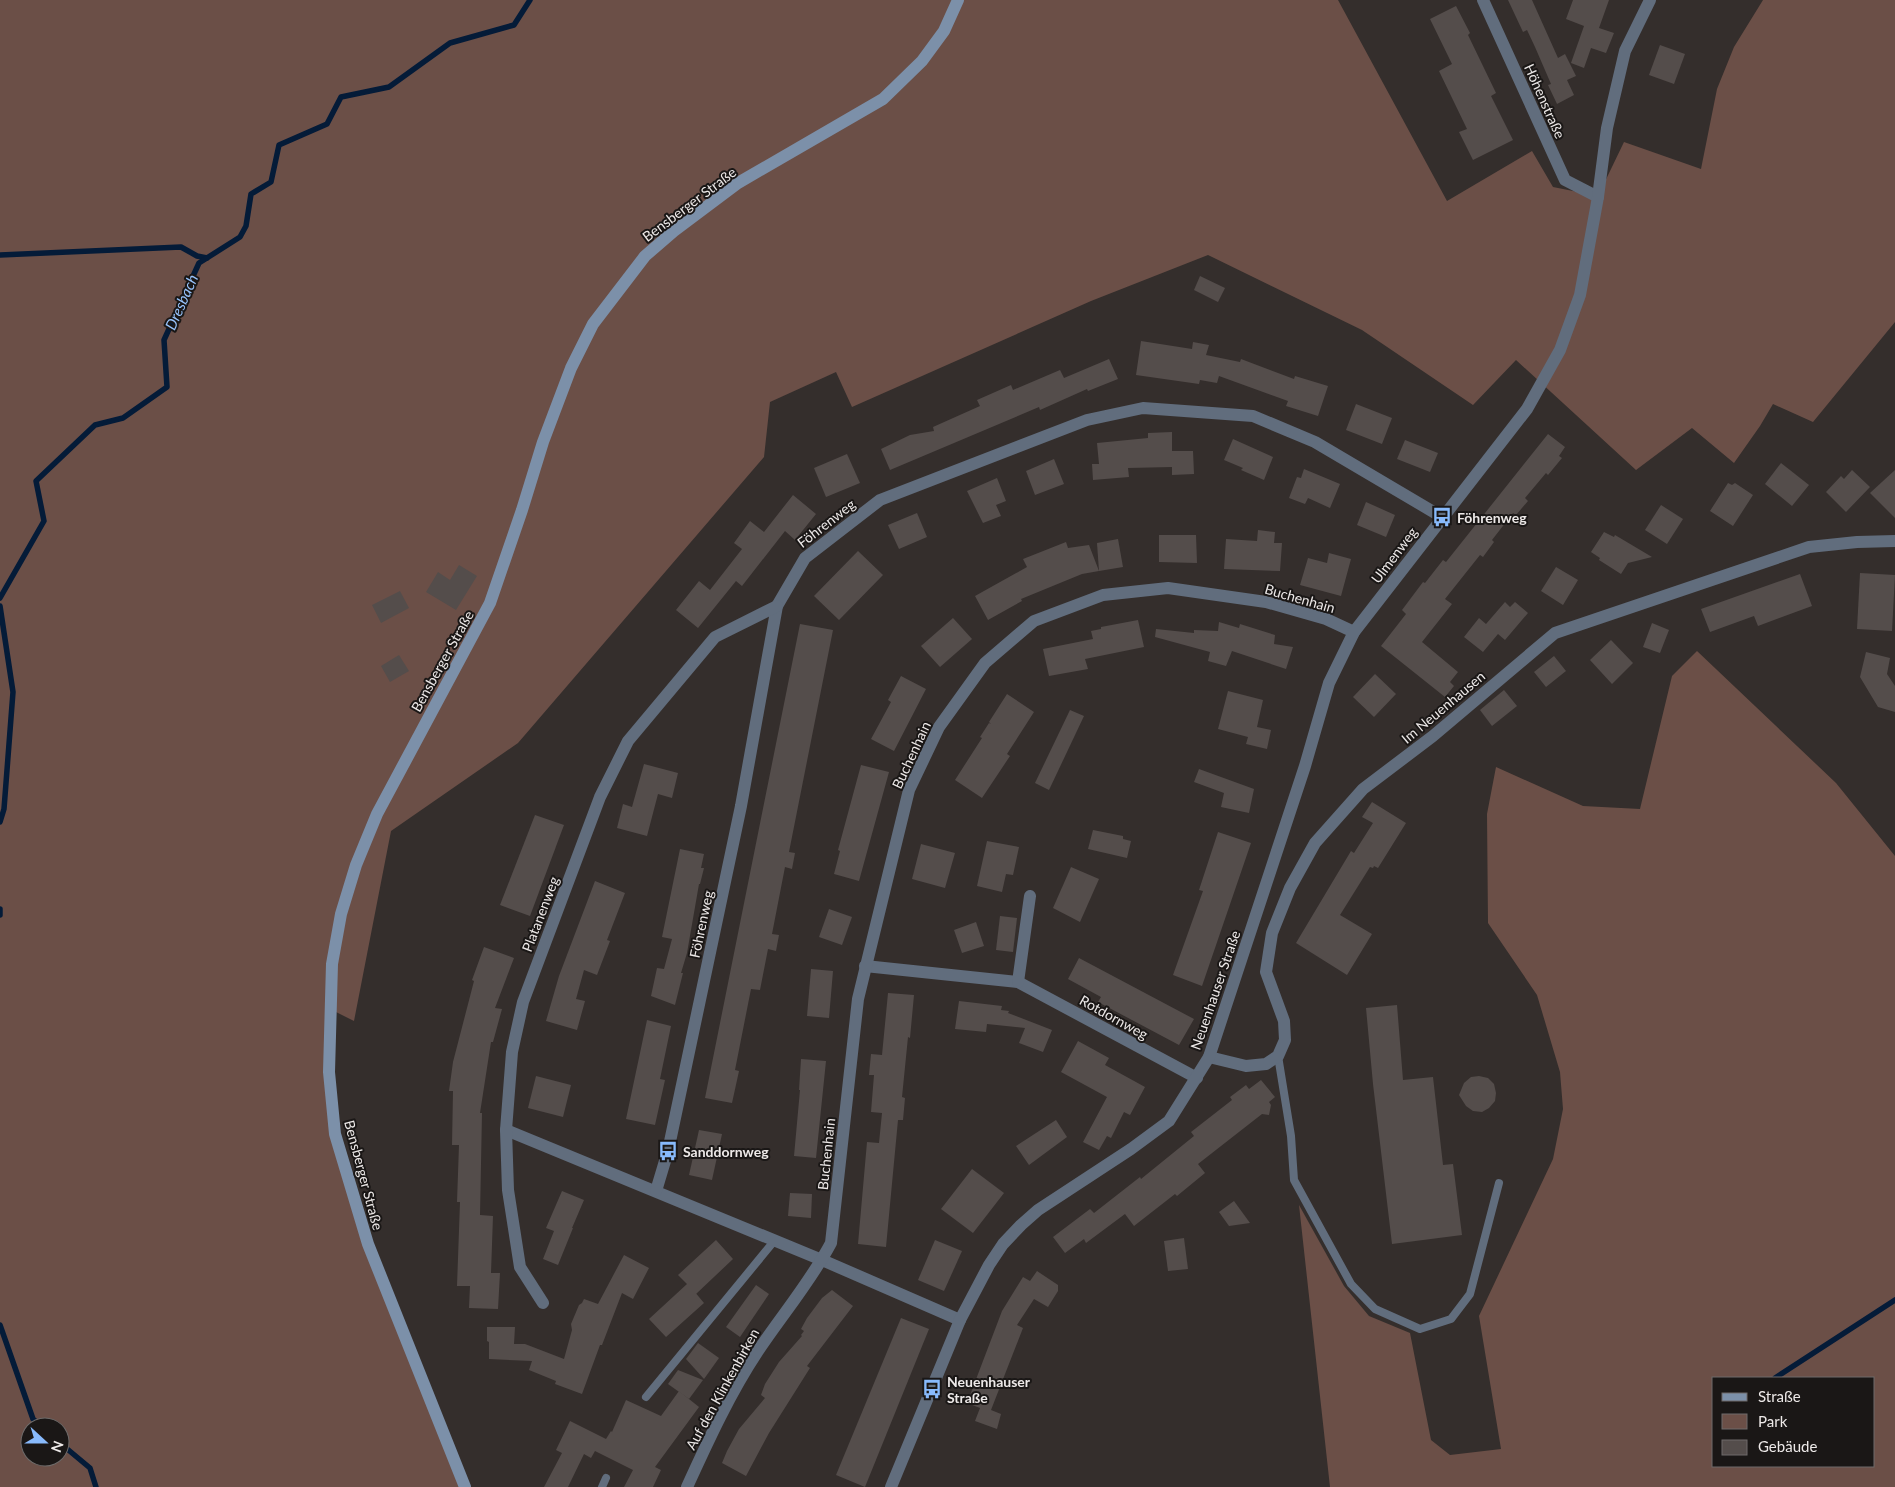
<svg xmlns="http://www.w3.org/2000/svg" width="1895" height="1487" viewBox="0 0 1895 1487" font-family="Lato,sans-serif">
  <rect width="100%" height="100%" fill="#342e2c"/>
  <g fill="#6b4f47" fill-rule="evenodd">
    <path d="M0,0H1338L1447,201L1532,151L1553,187L1598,196L1624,142L1701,169L1717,89L1734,47L1763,0H1895V322L1813,422L1773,404L1760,426L1734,463L1692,428L1636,470L1516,360L1473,405L1362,330L1208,255L1091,301L852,407L836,372L770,402L764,457L518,743L391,831L354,1021L330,1009L335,1134L368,1244L465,1487H0ZM30,1427H60V1457H30Z"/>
    <path d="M1697,651L1836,783L1895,856V1487H1330L1299,1205L1344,1286L1369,1316L1410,1333L1431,1440L1450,1455L1501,1449L1479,1316L1553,1159L1563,1109L1560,1072L1537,995L1488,923L1487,814L1496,767L1583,806L1640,809L1672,676ZM1714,1378H1874V1466H1714Z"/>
  </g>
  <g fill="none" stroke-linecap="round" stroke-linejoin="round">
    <g stroke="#041b38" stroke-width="5.5">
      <polyline points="0,255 181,247 197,256 207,258"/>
      <polyline points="0,598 44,521 36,481 95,425 123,418 167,387 164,340 199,263 240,237 246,226 251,194 271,182 279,145 327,124 341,97 389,87 450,43 514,25 530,0"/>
      <polyline points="0,606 13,692 4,809 0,822"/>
      <polyline points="0,909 0,915"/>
      <polyline points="0,1325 33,1419 42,1427"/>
      <polyline points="1775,1378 1895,1300"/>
      <polyline points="60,1443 90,1468 96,1487"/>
    </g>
  </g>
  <g fill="#544d4b">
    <polygon points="1508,0 1532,0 1558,58 1565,54 1576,76 1567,80 1574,95 1557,104 1548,85 1551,84 1535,47 1527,30 1523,32"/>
    <polygon points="1573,0 1609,0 1599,28 1614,33 1606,53 1591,48 1584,68 1571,63 1584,26 1566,19"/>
    <polygon points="1456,6 1470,33 1468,35 1496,93 1491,96 1513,140 1473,160 1459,132 1467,129 1439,71 1452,64 1430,19"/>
    <polygon points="1660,45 1685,54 1674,84 1649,75"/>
    <polygon points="1200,276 1225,288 1218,302 1194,290"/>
    <polygon points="1141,341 1192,349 1193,342 1209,345 1206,355 1240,362 1241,359 1294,379 1295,376 1328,386 1318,416 1286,406 1288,401 1219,376 1217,383 1200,380 1199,384 1136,375"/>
    <polygon points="1109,359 1118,379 1088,391 1087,389 1040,410 1039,407 890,470 881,449 910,435 934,431 933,427 980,406 977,400 1011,385 1013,390 1060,370 1064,378"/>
    <polygon points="1356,404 1392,418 1382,444 1346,430"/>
    <polygon points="1172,432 1172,451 1193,451 1194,474 1172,475 1172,467 1128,468 1129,477 1093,480 1092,464 1099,464 1097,443 1148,438 1148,433"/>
    <polygon points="1548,434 1565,447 1559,456 1562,458 1548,475 1546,473 1525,498 1528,501 1516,515 1513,513 1492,540 1494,542 1483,557 1480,555 1445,599 1452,604 1422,642 1458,672 1450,682 1454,686 1445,697 1381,646 1406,614 1402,610 1423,582 1425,583 1443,560 1446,562"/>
    <polygon points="1233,439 1273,457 1264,480 1241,470 1243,468 1224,460"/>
    <polygon points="1405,440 1438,453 1430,472 1397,459"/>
    <polygon points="847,454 860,483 826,497 814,468"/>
    <polygon points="1054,459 1064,484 1035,495 1026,471"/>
    <polygon points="1781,463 1809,485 1792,506 1765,484"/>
    <polygon points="1304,469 1340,484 1330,508 1308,498 1305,504 1289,498 1297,477 1301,478"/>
    <polygon points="1852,470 1870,487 1846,512 1826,492 1841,476 1844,479"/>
    <polygon points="1895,470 1895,518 1870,493"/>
    <polygon points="997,478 1006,501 996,505 1001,516 983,523 967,491"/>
    <polygon points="1728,483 1732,485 1735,483 1753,495 1733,526 1710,511"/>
    <polygon points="793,495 816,514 795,540 785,531 742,586 736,581 698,628 676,610 699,581 710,590 742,549 734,543 750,521 764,532"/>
    <polygon points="1366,502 1395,515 1386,537 1357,525"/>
    <polygon points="1661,505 1683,519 1667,544 1645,530"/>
    <polygon points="917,513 927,537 899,549 888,525"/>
    <polygon points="1258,530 1275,532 1274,543 1282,543 1280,571 1224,569 1226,539 1257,541"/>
    <polygon points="1604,532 1614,537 1615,535 1652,557 1628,563 1621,574 1599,560 1600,558 1591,552"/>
    <polygon points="1159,535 1196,535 1197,563 1159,562"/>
    <polygon points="1118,539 1123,567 1099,571 1097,543"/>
    <polygon points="1066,542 1068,548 1089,545 1099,571 1082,574 1021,599 1022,601 988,620 975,596 1027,567 1023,559"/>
    <polygon points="858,551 883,575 839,620 814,596"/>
    <polygon points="1329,553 1351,559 1341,596 1300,585 1308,558 1327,563"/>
    <polygon points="459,565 477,576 456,610 426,592 438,572 450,580"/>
    <polygon points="1556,567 1578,580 1563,605 1541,591"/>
    <polygon points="1860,573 1895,575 1892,631 1857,629"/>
    <polygon points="1800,574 1812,606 1758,626 1754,616 1710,632 1701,609"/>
    <polygon points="400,591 409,608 381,623 372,605"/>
    <polygon points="1505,602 1510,607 1515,602 1528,613 1505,640 1498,634 1483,652 1464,637 1479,618 1486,624"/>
    <polygon points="953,618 972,639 940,667 921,646"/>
    <polygon points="1138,620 1144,647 1085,659 1088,669 1049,676 1043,649 1093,639 1091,631 1101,629 1101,627"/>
    <polygon points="1219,622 1239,628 1240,624 1275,635 1274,644 1293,647 1286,669 1232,651 1226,666 1208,661 1210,652 1155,637 1156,629 1194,633 1194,630 1218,631"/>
    <polygon points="1652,623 1669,630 1660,653 1643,647"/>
    <polygon points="800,624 833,630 789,852 795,853 792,869 785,867 772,934 779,935 776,951 768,949 760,990 751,989 735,1070 739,1071 732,1103 705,1098"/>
    <polygon points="1611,640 1633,663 1612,684 1590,660"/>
    <polygon points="1866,652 1890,658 1887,674 1895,686 1895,712 1878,707 1860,677"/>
    <polygon points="399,655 409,671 390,682 381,666"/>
    <polygon points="1554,656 1566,671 1546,687 1534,672"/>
    <polygon points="1375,674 1396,694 1374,717 1353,697"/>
    <polygon points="901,676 926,689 894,751 871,739 891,702 888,700"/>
    <polygon points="1504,690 1517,706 1492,726 1480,710"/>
    <polygon points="1228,691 1263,700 1257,727 1271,730 1267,749 1246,744 1248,737 1218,729"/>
    <polygon points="1007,694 1034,712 1007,754 1010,756 982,798 955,780 982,738 980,737 989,723 991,724 989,722"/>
    <polygon points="1070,710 1084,716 1049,790 1035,783"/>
    <polygon points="644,764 678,773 672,798 658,794 647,836 617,828 623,804 632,807"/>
    <polygon points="861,765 889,772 859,881 834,874 840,851 838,850"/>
    <polygon points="1199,769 1254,789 1249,813 1221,807 1224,793 1194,782"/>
    <polygon points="1372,802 1406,823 1378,868 1374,866 1373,868 1370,867 1340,915 1372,934 1347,975 1296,943 1351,851 1354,853 1373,823 1362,817"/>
    <polygon points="535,815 564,825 530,916 500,905"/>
    <polygon points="1093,830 1123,836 1123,839 1131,841 1127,858 1088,849"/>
    <polygon points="1218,832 1251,843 1202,986 1173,975 1203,891 1199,890"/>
    <polygon points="987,841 1019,847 1013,875 1006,874 1002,892 977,886"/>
    <polygon points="921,844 955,853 945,888 912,879"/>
    <polygon points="680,849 704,854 701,868 704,868 700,884 699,884 687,953 681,973 683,973 675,1005 651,996 657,968 664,969 672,939 662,937"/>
    <polygon points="1071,867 1099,879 1080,922 1053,908"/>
    <polygon points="595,881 625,893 607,940 610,941 597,975 584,970 576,999 585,1001 577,1030 546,1021 559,976"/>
    <polygon points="829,909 852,917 842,945 819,937"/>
    <polygon points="1000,916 1017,918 1013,952 996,950"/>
    <polygon points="976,922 984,946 962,953 954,930"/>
    <polygon points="484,947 514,958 495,1008 502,1009 493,1042 491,1042 480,1113 482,1113 480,1215 493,1216 491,1273 500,1273 498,1309 469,1308 470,1286 457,1286 460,1202 457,1202 459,1145 452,1145 453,1091 449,1091 453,1062 474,981 472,980"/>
    <polygon points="1079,958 1194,1019 1179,1045 1098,1002 1101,997 1068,979"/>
    <polygon points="811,969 833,971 829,1018 807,1016"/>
    <polygon points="888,993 914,995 910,1038 908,1037 902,1097 905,1098 903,1120 898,1120 886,1247 858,1244 867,1142 879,1143 882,1113 871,1112 874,1075 869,1075 871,1054 882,1055"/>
    <polygon points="959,1001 1002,1006 1001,1010 1009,1011 1008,1013 1052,1030 1043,1052 1019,1043 1025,1028 987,1024 986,1032 955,1029"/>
    <polygon points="1397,1005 1403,1080 1433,1077 1443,1165 1453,1164 1462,1235 1392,1244 1373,1084 1366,1008"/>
    <polygon points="647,1020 671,1026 660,1079 665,1080 655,1125 626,1119"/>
    <polygon points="1078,1041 1109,1058 1105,1065 1145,1087 1130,1115 1124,1112 1111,1138 1107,1136 1099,1150 1083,1142 1107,1097 1061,1072"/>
    <polygon points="801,1059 826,1061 816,1158 794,1156 800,1090 799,1090"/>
    <polygon points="536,1076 571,1085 563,1117 528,1108"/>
    <polygon points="1479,1076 1488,1078 1494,1084 1496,1093 1495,1101 1489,1108 1482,1112 1473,1111 1466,1106 1459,1095 1464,1083 1471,1077"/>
    <polygon points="1261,1080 1275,1097 1269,1102 1271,1105 1269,1115 1262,1114 1198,1164 1205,1173 1177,1196 1175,1194 1134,1226 1125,1214 1086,1243 1084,1239 1065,1253 1053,1237 1090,1209 1094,1213 1140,1177 1141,1179 1194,1136 1191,1132 1232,1100 1230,1097 1246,1085 1249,1089"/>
    <polygon points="1056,1120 1067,1137 1029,1165 1016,1146"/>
    <polygon points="699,1130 722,1134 712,1180 689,1175"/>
    <polygon points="972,1169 1004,1193 973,1233 941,1209"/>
    <polygon points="562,1191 584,1200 572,1228 573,1228 558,1265 543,1259 554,1231 546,1228"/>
    <polygon points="790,1193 812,1194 811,1218 788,1216"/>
    <polygon points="1234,1201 1250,1223 1229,1226 1219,1212"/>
    <polygon points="1184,1238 1188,1269 1168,1271 1164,1241"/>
    <polygon points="716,1240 733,1259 696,1294 694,1291 704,1303 666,1337 649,1319 687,1284 678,1275"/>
    <polygon points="935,1240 962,1251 944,1291 918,1280"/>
    <polygon points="624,1255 649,1268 633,1299 622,1293 602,1345 600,1345 582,1394 555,1384 556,1381 529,1370 532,1361 489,1359 489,1342 487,1341 487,1327 515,1327 514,1344 525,1344 564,1359 572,1330 571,1324 579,1305 582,1303 584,1299 598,1304"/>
    <polygon points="1037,1271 1058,1285 1058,1291 1048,1307 1034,1299 1017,1325 1023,1328 991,1410 1001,1414 997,1429 975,1421 980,1408 967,1403 1002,1311 1023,1277 1030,1281"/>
    <polygon points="756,1285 769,1294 740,1337 726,1327"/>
    <polygon points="832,1290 853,1306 807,1366 810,1368 769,1433 746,1476 722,1463 727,1451 739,1429 765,1398 761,1395 765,1384 779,1362 802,1336 801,1335 804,1331 801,1329 807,1318 822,1298"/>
    <polygon points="901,1318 929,1329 865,1487 836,1475"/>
    <polygon points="698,1343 719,1358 704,1379 686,1359"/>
    <polygon points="678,1370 703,1380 689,1399 668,1384"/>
    <polygon points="679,1391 699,1407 655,1467 661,1470 653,1487 624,1487 633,1470 595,1451 591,1458 584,1454 568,1487 544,1487 562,1453 556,1450 570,1421 606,1439 611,1431 612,1432 626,1400 661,1416"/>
  </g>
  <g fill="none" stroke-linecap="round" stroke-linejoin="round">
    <g stroke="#616d7d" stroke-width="8">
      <polyline points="1278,1056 1291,1136 1294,1180 1351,1284 1375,1309 1420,1329 1451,1319 1470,1294 1499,1183"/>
      <polyline points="646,1397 775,1240"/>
      <polyline points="602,1487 606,1478"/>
    </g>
    <g stroke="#616d7d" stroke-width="12">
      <polyline points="1483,0 1565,180 1598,197"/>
      <polyline points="865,966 1018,982 1197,1078"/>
      <polyline points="1018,982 1030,896"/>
      <polyline points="1209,1057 1246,1066 1266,1064 1278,1056 1285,1040 1284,1021 1266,972 1272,933 1290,888 1315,843 1363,789 1433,736 1555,633 1809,547 1857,542 1895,541"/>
      <polyline points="506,1130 822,1260 960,1320"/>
      <polyline points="656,1191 668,1151 741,806 777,606 805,558 880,500 1087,420 1143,408 1253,416 1315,442 1442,517"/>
      <polyline points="543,1303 520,1267 508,1190 506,1130 512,1052 523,1002 600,797 628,741 715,637 777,606"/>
      <path d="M687,1487C708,1441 730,1393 758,1351C782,1315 811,1281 831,1243L858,999L909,790L939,727L985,663L1034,621L1103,595L1168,588L1266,602L1326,619L1354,632"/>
      <polyline points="891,1487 960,1320 989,1265 1003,1244 1021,1225 1038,1210 1131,1149 1169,1121 1209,1057 1305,766 1329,683 1354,632 1527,409 1560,350 1580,295 1598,197 1607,128 1625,51 1650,0"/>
    </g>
    <polyline stroke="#7c90a9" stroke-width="12" points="465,1487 368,1244 335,1134 329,1072 332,964 341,914 356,865 377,814 490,603 522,510 543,442 571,368 593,324 645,256 674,231 738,183 883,99 922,61 944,31 958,0"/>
  </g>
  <defs>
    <symbol id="bus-bare" viewBox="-9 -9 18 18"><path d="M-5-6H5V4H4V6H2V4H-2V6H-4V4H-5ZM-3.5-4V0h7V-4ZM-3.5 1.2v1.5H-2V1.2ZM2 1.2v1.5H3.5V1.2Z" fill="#88bafc" stroke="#1a1716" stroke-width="2.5" paint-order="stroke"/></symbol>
  </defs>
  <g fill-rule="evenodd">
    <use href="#bus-bare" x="1428" y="503" width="28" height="28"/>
    <use href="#bus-bare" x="654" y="1137" width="28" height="28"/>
    <use href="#bus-bare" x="918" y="1375" width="28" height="28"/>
  </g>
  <g text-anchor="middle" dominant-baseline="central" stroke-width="4" stroke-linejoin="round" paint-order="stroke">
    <g font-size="14" fill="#ede9e8" stroke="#1a1716">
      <text transform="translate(1545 101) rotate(66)">Höhenstraße</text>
      <text transform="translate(689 204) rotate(-37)">Bensberger Straße</text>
      <text transform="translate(826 523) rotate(-38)">Föhrenweg</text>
      <text transform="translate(1394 555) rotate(-53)">Ulmenweg</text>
      <text transform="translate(1300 598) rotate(16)">Buchenhain</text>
      <text transform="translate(442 661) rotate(-61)">Bensberger Straße</text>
      <text transform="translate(1443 707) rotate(-40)">Im Neuenhausen</text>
      <text transform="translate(911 755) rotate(-65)">Buchenhain</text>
      <text transform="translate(540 914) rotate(-69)">Platanenweg</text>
      <text transform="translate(701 924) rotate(-78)">Föhrenweg</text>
      <text transform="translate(1215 990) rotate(-71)">Neuenhauser Straße</text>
      <text transform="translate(1114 1017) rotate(29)">Rotdornweg</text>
      <text transform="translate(826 1154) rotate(-84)">Buchenhain</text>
      <text transform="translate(364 1175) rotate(75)">Bensberger Straße</text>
      <text transform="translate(722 1389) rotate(-61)">Auf den Klinkenbirken</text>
    </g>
    <g font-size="14" font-weight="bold" fill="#ede9e8" stroke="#1a1716" text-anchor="start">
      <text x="1457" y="517">Föhrenweg</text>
      <text x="683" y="1151">Sanddornweg</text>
      <text x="947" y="1381">Neuenhauser<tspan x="947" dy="16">Straße</tspan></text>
    </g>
    <g font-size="15" font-style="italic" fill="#98c4fd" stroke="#1a1716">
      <text transform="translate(181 302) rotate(-66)">Dresbach</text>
    </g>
  </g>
  <rect x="1712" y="1377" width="162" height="90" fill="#1a1716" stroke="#6e6b6a"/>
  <rect x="1722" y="1393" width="25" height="8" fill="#7c90a9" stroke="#6e6b6a"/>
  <text x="1758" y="1402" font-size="15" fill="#ede9e8">Straße</text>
  <rect x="1722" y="1414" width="25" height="15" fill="#6b4f47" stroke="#6e6b6a"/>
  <text x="1758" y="1427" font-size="15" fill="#ede9e8">Park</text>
  <rect x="1722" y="1440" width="25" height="15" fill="#544d4b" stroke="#6e6b6a"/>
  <text x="1758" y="1452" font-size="15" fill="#ede9e8">Gebäude</text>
  <g transform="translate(45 1442) rotate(111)"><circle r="24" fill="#1a1716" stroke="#6e6b6a"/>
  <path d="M0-4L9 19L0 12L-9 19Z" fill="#88bafc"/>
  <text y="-8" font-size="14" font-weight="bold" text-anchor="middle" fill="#ede9e8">N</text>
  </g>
</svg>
